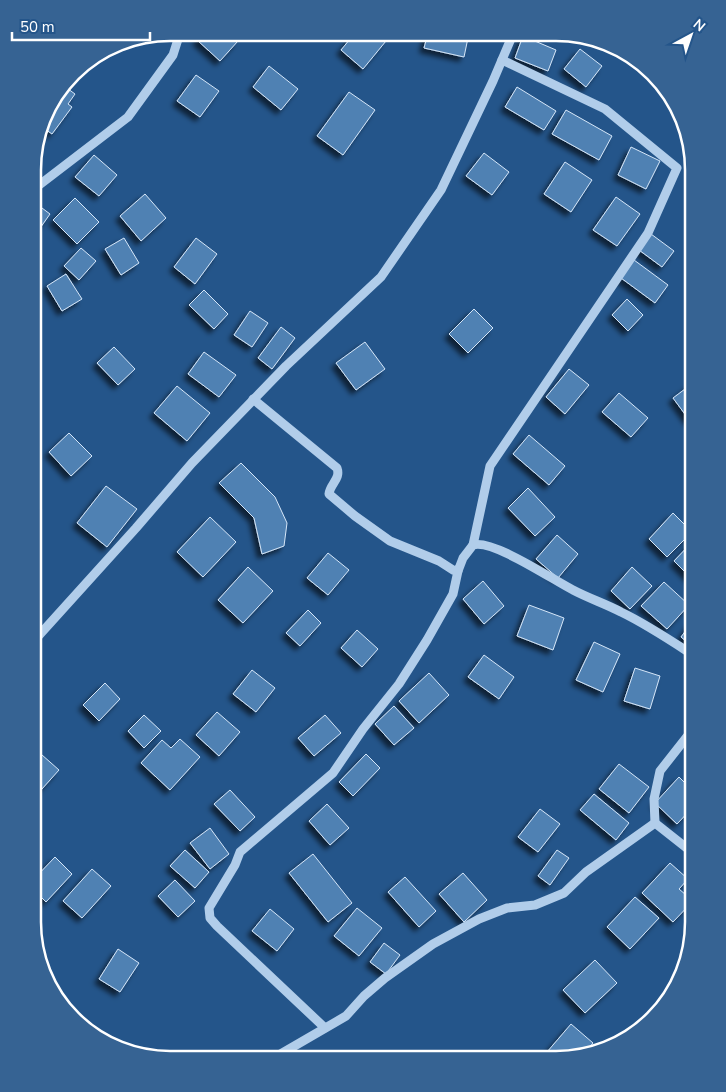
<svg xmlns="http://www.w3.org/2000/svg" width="726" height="1092" viewBox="0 0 726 1092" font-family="'Nunito Sans',sans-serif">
  <defs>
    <filter id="shadow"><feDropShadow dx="-4.5" dy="4.5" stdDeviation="2.5" flood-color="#0009"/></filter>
  </defs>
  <rect width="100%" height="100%" fill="#24558a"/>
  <g fill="#5081b3" stroke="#d5e6f8" filter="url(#shadow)">
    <polygon points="203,33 228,33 238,41 220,61 197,40"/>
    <polygon points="355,33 376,33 386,41 363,69 341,50"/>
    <polygon points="428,33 469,33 464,57 424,48"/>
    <polygon points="523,36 556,50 548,71 515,58"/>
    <polygon points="580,49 602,66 586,87 564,69"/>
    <polygon points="269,66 298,89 281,110 253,87"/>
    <polygon points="196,75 219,91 200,117 177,101"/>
    <polygon points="64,86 75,94 68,104 72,107 52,134 42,127 51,101"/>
    <polygon points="517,87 556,111 544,130 505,107"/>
    <polygon points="349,92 375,110 343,155 317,136"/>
    <polygon points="566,110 612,136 599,160 552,134"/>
    <polygon points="631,147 660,161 646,189 618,175"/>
    <polygon points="484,153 509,172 492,195 466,176"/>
    <polygon points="94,155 117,175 99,196 75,177"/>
    <polygon points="565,162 592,180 571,212 544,194"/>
    <polygon points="145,194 166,218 141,241 120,216"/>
    <polygon points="616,197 640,214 617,246 593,230"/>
    <polygon points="75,198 99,222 77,244 53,220"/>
    <polygon points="34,202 50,214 38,231 34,228"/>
    <polygon points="651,234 674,251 662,267 639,250"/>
    <polygon points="124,238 139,263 121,275 105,249"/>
    <polygon points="196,238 217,254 195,284 174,267"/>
    <polygon points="81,248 96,261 79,280 64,266"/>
    <polygon points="634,260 668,285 655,303 621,278"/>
    <polygon points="66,274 82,299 62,311 47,286"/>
    <polygon points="204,290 228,314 214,329 189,305"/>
    <polygon points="627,299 643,315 628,331 612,315"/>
    <polygon points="474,309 493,328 468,353 449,334"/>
    <polygon points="250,311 268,323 252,347 234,335"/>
    <polygon points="281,327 295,338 272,369 258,358"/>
    <polygon points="365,342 385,369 356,390 336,363"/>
    <polygon points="114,347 135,369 118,385 97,363"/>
    <polygon points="204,352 236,375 219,397 188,374"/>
    <polygon points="569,369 589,385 565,414 546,397"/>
    <polygon points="693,383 693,418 690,421 673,398"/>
    <polygon points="177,386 210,413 187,441 154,413"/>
    <polygon points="619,393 648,418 631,437 602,412"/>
    <polygon points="69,433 92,456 71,476 49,452"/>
    <polygon points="529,435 565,466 549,485 513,454"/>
    <polygon points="241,463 275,497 287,523 284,546 262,554 254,518 219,483"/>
    <polygon points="106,486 137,509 107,547 77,523"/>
    <polygon points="528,488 555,517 535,536 508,508"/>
    <polygon points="673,513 692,532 667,557 649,539"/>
    <polygon points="210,517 236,542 203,577 177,552"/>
    <polygon points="557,535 578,554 558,578 536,559"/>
    <polygon points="693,541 693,580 674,561"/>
    <polygon points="328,553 349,570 328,595 307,578"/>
    <polygon points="248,567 273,591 243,623 218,600"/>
    <polygon points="632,567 652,586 630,609 611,591"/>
    <polygon points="483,581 504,606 484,624 463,599"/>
    <polygon points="664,582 689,605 667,629 641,606"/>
    <polygon points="529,605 564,618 553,650 517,636"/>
    <polygon points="308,610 321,623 300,646 286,633"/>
    <polygon points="693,621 693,647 681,637"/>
    <polygon points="357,630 378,649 362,667 341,648"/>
    <polygon points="594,642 620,654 603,692 576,680"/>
    <polygon points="484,655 514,677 499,699 468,677"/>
    <polygon points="635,668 660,676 650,709 624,701"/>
    <polygon points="252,670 275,688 256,712 233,694"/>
    <polygon points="429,673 449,695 419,723 399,701"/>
    <polygon points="105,683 120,699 99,721 83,705"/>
    <polygon points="394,706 414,728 394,745 375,724"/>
    <polygon points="217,712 240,732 219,756 196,735"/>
    <polygon points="144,715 161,731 144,748 128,731"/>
    <polygon points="325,715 341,733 314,756 298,738"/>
    <polygon points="180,739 200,757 170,790 141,763 162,740 171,748"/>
    <polygon points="33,747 59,770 33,799"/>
    <polygon points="366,754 380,768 353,796 339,782"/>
    <polygon points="619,764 649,787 629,813 599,789"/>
    <polygon points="679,777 693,791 693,807 677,824 655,803"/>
    <polygon points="230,790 255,817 240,831 214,804"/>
    <polygon points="594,794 629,823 616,840 580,810"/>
    <polygon points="327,804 349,828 330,845 309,821"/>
    <polygon points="540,809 560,824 538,852 518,837"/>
    <polygon points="210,828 229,854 210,869 190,843"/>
    <polygon points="185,850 209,872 195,888 170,866"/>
    <polygon points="557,850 569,858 550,885 538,876"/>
    <polygon points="313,854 352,903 328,922 289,873"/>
    <polygon points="55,857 72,874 46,902 33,889 33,880"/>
    <polygon points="670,863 688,879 679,889 693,901 673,922 642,893"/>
    <polygon points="92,869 111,886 82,918 63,901"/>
    <polygon points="463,873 487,900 464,922 439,894"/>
    <polygon points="405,877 436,911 419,927 388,892"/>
    <polygon points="175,880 195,901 178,917 158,896"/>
    <polygon points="635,897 659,918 630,949 607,927"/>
    <polygon points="357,908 382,928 359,956 334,936"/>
    <polygon points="270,909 294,929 277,951 252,931"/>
    <polygon points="384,943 400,955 386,974 370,962"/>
    <polygon points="118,949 139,963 120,992 99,979"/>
    <polygon points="595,960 617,983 585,1013 563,990"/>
    <polygon points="571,1024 593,1043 584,1054 556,1059 541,1059"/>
  </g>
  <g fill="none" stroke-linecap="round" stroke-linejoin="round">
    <g stroke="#b1cdea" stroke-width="9">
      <polyline points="34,189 128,117 173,55 180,33"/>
      <path d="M253,399L337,468C341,479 330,484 329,494L355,516L390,541L439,561L453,570L458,571L463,558L473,545C493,539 553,580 573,590C588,598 606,604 621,612C646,624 670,640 693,655"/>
      <polyline points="473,545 490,466 648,233 677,168 605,109 502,60"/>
      <polyline points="33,642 136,528 192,463 286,366 381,277 441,190 493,81 513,34"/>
      <polyline points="655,823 654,799 660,771 693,729"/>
      <polyline points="325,1028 217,926 210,918 209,908 235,865 240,852 333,773 363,729 399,684 427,640 453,594 458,571"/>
      <polyline points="272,1059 346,1016 364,996 385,978 433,944 479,919 507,908 535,905 564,893 586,872 655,823 693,853"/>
    </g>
  </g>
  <path d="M0 0H726V1092H0ZM170 41H556A129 129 0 0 1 685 170V922A129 129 0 0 1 556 1051H170A129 129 0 0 1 41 922V170A129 129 0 0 1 170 41Z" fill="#366393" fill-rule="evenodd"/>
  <path fill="none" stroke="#fff" stroke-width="2.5" d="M170 41H556A129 129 0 0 1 685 170V922A129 129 0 0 1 556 1051H170A129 129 0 0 1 41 922V170A129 129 0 0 1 170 41Z"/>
  <g transform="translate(691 35) rotate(40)" stroke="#24558a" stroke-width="4" paint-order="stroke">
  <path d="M0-4L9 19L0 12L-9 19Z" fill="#ffffff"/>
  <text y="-8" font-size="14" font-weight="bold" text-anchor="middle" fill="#ffffff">N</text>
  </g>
  <path d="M12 32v8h138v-8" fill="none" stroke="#ffffff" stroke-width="2.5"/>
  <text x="20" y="32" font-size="15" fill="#ffffff" stroke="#24558a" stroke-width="4" paint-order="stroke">50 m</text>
</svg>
